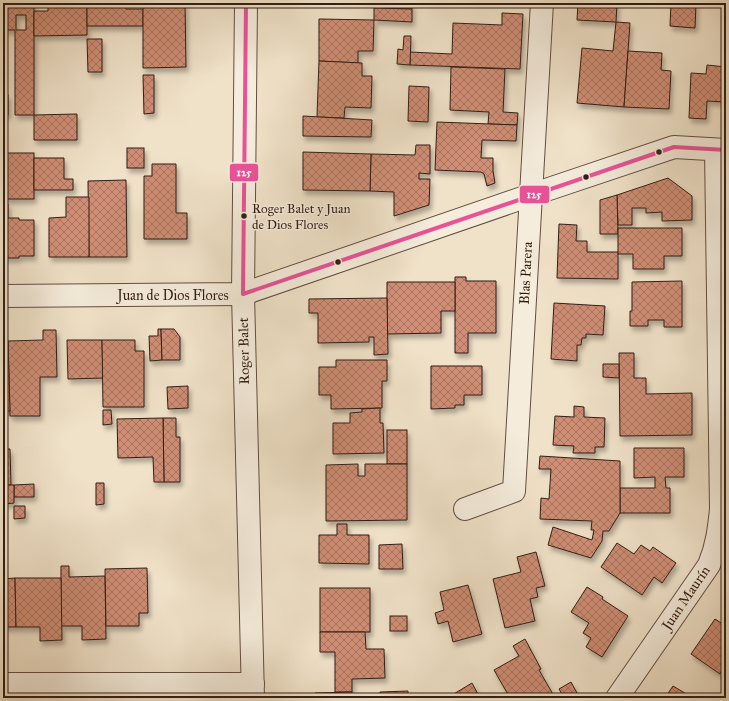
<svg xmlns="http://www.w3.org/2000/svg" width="729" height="701" viewBox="0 0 729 701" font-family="'IM FELL Great Primer',serif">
  <defs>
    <pattern id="building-cross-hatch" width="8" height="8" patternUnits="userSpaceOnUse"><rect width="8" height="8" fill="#cf8e75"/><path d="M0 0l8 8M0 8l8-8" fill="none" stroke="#a9735f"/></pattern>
    <filter id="shadow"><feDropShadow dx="2.5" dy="4.5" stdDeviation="2" flood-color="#0004"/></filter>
  </defs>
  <rect width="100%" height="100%" fill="#f0e2c9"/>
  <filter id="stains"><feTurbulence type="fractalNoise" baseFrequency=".005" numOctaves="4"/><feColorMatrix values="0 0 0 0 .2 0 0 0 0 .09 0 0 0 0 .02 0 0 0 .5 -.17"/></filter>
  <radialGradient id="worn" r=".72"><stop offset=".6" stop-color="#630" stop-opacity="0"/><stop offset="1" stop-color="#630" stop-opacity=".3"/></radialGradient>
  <g fill="url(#building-cross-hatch)" stroke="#321d13" fill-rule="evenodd" filter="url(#shadow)">
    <path d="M3,3H34V115H15V30H3ZM16,15H26V30H16Z"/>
    <polygon points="48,3 87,3 87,35 34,36 34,11 48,11"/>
    <polygon points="87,3 126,3 126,9 143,9 143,26 87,26"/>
    <polygon points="143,3 185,3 186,67 143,68"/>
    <polygon points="388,3 412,3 412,9 387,8"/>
    <polygon points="578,3 617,3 616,22 577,20"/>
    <polygon points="671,3 696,3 695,28 670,26"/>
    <polygon points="374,8 412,9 412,22 374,20"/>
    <polygon points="502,13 523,14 520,69 410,65 410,52 452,54 453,23 502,25"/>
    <polygon points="319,19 374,20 373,51 358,51 358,63 319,61"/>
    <polygon points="616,22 630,23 624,107 577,103 582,48 613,51"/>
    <polygon points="404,36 411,36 410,65 397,64 398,49 403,50"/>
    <polygon points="87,39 102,39 102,72 88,72"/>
    <polygon points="628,51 662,53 661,70 671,71 669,109 624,107"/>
    <polygon points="319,61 362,63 362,76 372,76 371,108 345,107 344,118 317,117"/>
    <polygon points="707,65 726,67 726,102 707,101 706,119 689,118 691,73 706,74"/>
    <polygon points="451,67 505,69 503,112 518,113 517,125 488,124 489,112 450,110"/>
    <polygon points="143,75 154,75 154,113 144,114"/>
    <polygon points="409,86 429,87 428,122 408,121"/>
    <rect x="3" y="95" width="5" height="20"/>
    <polygon points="77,114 77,140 34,140 34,115"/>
    <polygon points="303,116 372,120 371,137 303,136"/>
    <polygon points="437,122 517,125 516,141 482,140 481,158 493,158 493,171 495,183 487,186 484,174 481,172 435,170"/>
    <polygon points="416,145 430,145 430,174 419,173 419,179 430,179 429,205 394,216 394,192 370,191 371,154 415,155"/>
    <rect x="127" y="148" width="17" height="20"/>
    <polygon points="303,152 371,154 370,191 303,190"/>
    <rect x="3" y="153" width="31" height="46"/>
    <polygon points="34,158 64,158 64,179 73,179 73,190 34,190"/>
    <polygon points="152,164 176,164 176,213 187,213 187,239 144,239 144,176 152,176"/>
    <polygon points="668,178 692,196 692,220 662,221 662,212 646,213 646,208 632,208 632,225 618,225 617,195"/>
    <polygon points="126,180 127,257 89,257 88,181"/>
    <polygon points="617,195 618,234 600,234 600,200"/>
    <polygon points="66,197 89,197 89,257 49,257 49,218 66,217"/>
    <polygon points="3,204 8,204 8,218 19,218 19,220 34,220 34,256 19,256 19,258 3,258"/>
    <polygon points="559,224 577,225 576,241 587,241 587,252 618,252 618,279 557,278"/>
    <polygon points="618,228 682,228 682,256 664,256 664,269 633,269 633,254 618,254"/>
    <polygon points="455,277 466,277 466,281 496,281 496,333 468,333 468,353 455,353"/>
    <polygon points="682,281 682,327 664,327 664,320 648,320 648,326 630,326 630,311 632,311 632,282"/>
    <polygon points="387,282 455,282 455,311 441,311 441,333 387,334"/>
    <polygon points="387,298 388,354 374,355 374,337 369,337 369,342 318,343 318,313 309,313 309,299"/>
    <polygon points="554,303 605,306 603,335 586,334 586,338 582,338 581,345 577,345 577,361 551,359"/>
    <polygon points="158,329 161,329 162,360 150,361 149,336 158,336"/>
    <polygon points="161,329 174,329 180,337 180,360 162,360"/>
    <polygon points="43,330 56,330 57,377 40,377 40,416 10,416 8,341 43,340"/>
    <polygon points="67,340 102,340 103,378 68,379"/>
    <polygon points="102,340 135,340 135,351 144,351 144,407 103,407"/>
    <polygon points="3,341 8,341 10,411 3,411"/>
    <polygon points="619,353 634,353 634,378 646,378 646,394 692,393 692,435 620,436"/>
    <polygon points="336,360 387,360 387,381 382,381 382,408 331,409 331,395 319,395 319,367 336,367"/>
    <polygon points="603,364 619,364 619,378 603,377"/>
    <polygon points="431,366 482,366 482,395 464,395 464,405 455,405 455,408 431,409"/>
    <polygon points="188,386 188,408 168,409 167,387"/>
    <polygon points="574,406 584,407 584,417 605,418 604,447 595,447 595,453 573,453 574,446 553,445 555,416 574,417"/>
    <polygon points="380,408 380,423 383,423 384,453 333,454 333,423 350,423 350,413 362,412 362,409"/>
    <polygon points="103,410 111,410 112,424 103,425"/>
    <polygon points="163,418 176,418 176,437 180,437 180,482 164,482"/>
    <polygon points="163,418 164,482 154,482 153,457 118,458 117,419"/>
    <rect x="387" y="430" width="20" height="34"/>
    <polygon points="634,448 684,448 684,477 665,477 666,488 670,488 670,513 620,513 620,488 655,488 655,477 634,478"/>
    <polygon points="3,449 10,449 11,485 3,485"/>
    <polygon points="540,456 620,461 620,513 609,531 603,531 602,541 591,558 548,545 553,527 592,540 594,530 591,530 592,521 540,519 541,498 549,499 551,469 539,469"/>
    <polygon points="358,464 358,476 365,476 365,464 407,464 407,520 326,521 326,465"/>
    <polygon points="96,483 104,483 104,504 96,505"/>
    <polygon points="34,484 34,497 14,497 14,485"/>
    <polygon points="3,485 14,485 14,503 3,504"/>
    <polygon points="14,506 25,506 25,518 14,519"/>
    <polygon points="337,524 347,524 347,535 369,535 369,564 319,563 319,535 337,535"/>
    <polygon points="617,543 634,554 641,545 650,551 653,547 676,563 662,583 654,577 642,595 601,567"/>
    <polygon points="402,544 403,569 379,569 379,545"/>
    <polygon points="536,552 545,586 536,588 538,597 530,599 535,621 505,628 493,579 521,572 517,557"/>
    <polygon points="61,566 69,566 69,577 105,576 106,639 82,640 82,626 61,626"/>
    <polygon points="147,568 148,613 139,613 139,626 106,626 105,569"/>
    <polygon points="15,578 16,627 3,627 3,579"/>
    <polygon points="15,578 61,578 62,640 40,641 40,627 16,627"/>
    <polygon points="468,585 482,634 453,642 448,621 438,624 435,613 444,610 440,592"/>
    <polygon points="587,587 603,597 602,599 628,616 602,657 586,647 591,638 583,633 589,623 571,612"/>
    <rect x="320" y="588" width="50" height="44"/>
    <rect x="390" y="616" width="17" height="15"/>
    <polygon points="715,619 726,626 726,665 720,674 691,654"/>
    <polygon points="320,632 365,632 366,649 384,649 385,678 352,679 352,692 335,692 335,652 320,652"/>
    <polygon points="525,639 541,669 539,670 554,696 550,698 510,698 494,670 519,656 513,646"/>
    <polygon points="571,682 577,693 564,698 559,689"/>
    <polygon points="472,683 480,698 447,698"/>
    <polygon points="673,686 688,695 686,698 665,698"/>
    <polygon points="408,691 408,698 380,698 380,692"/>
    <polygon points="352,692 352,698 315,698 315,693"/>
  </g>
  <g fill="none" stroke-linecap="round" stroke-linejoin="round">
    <defs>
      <g id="minor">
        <polyline points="246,3 243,294 253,698"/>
        <polyline points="3,296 243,294 531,195 674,147 726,150"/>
        <polyline points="465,509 514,491 542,3"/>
        <polyline points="3,684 253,684"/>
        <path d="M617,698L709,565C717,546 719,529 721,509L716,150"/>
      </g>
    </defs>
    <use href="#minor" stroke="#624e40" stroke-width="24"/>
    <use href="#minor" stroke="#f5ecdc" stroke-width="22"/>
    <defs>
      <polyline id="bus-1" points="246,3 243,294 674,147 726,150"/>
    </defs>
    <use href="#bus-1" stroke="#f5ecdc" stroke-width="7"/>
    <use href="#bus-1" stroke="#e95297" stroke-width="4"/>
  </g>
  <g fill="#321d13" stroke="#f5ecdc" stroke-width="1.5">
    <circle cx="659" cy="152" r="3.5"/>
    <circle cx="586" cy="177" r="3.5"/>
    <circle cx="244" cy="216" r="3.5"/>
    <circle cx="338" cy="262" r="3.5"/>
  </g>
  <g text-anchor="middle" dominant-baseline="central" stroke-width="3" stroke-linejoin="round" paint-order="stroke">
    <g font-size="13" fill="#321d13" stroke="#f5ecdc" text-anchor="start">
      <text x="252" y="209">Roger Balet y Juan<tspan x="252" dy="16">de Dios Flores</tspan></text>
    </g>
    <g font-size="14" fill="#321d13" stroke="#f5ecdc">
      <text transform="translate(526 273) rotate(-87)">Blas Parera</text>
      <text x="173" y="295">Juan de Dios Flores</text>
      <text transform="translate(244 351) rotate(-91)">Roger Balet</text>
      <text transform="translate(686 598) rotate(-56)">Juan Maurín</text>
    </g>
  </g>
  <g stroke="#f5ecdc" stroke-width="1.5">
    <rect x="229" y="163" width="30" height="19" rx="4" fill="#e95297"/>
    <rect x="519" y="185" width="31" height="19" rx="4" fill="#e95297"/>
  </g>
  <g font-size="11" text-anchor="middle" font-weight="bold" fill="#fff">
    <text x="244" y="176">125</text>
    <text x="534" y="198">125</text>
  </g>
  <rect width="729" height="701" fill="none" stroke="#f0e2c9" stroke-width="16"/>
  <rect x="4" y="4" width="721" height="693" fill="none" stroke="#321d13" stroke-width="2"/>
  <rect x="8" y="8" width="713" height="685" fill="none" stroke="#321d13"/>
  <rect width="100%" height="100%" filter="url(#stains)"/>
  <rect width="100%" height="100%" fill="url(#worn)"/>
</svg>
